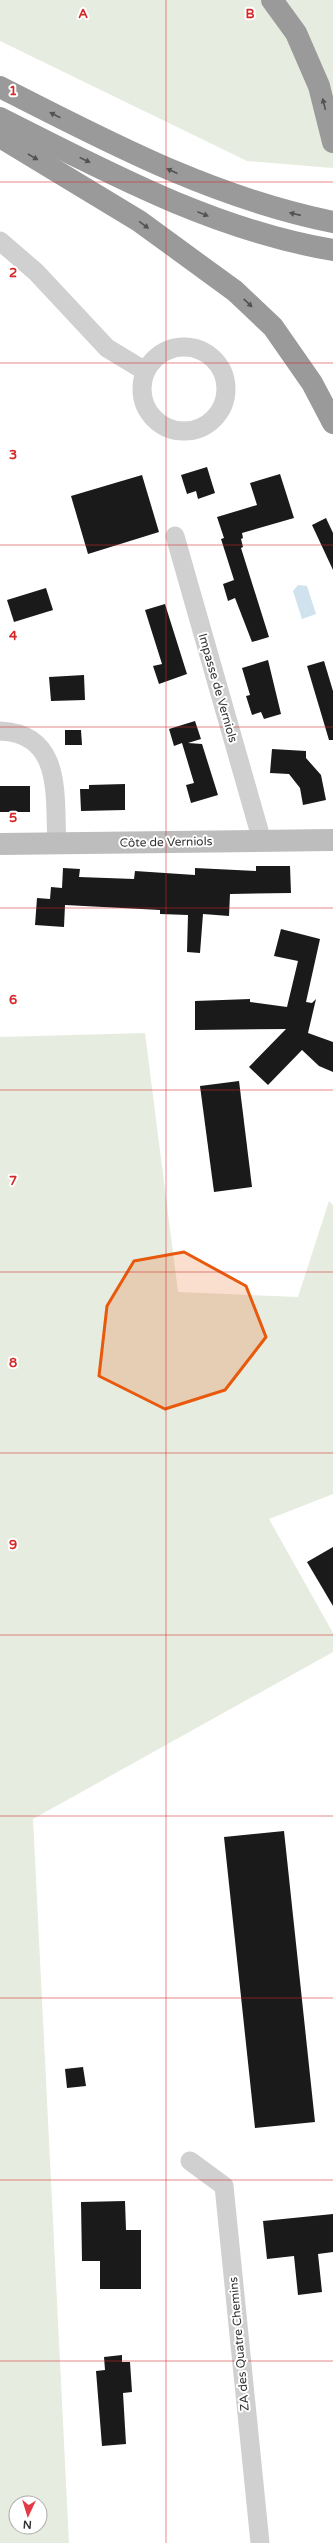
<svg xmlns="http://www.w3.org/2000/svg" width="333" height="2543" viewBox="0 0 333 2543" font-family="'Varela Round',sans-serif">
  <rect width="100%" height="100%" fill="#fff"/>
  <g fill="#e6ecdf" fill-rule="evenodd">
    <polygon points="0,0 333,0 333,168 247,161 0,41"/>
    <path d="M145,1033L178,1292L298,1297L329,1201L333,1205V1494L269,1519L333,1633V1652L33,1819L69,2543H0V1037ZM16,2503H40V2527H16Z"/>
  </g>
  <polygon fill="#cfe2ee" points="298,585 307,586 316,614 302,619 293,591"/>
  <g fill="#1a1a1a">
    <polygon points="207,467 215,493 198,499 196,491 187,494 181,475"/>
    <polygon points="280,474 294,518 242,533 243,538 241,539 243,547 241,548 269,637 252,642 235,598 228,601 223,584 234,580 221,539 224,538 217,517 257,505 250,483"/>
    <polygon points="142,475 159,532 88,554 71,496"/>
    <polygon points="326,518 333,533 333,570 312,525"/>
    <polygon points="46,588 53,610 14,622 7,600"/>
    <polygon points="165,604 187,674 159,684 153,666 162,664 145,610"/>
    <polygon points="268,660 281,714 264,719 261,712 252,715 246,696 250,695 242,668"/>
    <polygon points="324,661 333,691 333,740 329,740 307,666"/>
    <polygon points="84,675 85,700 51,701 49,677"/>
    <polygon points="195,721 201,739 188,743 202,744 218,795 191,803 186,785 194,783 182,743 174,746 169,729"/>
    <polygon points="65,730 81,730 82,745 65,745"/>
    <polygon points="272,749 306,751 306,758 321,775 326,800 303,805 300,788 289,774 270,773"/>
    <polygon points="125,784 125,810 81,811 80,789 89,789 89,785"/>
    <rect x="0" y="786" width="30" height="26"/>
    <polygon points="256,866 290,866 291,893 230,894 229,916 203,914 200,953 187,952 188,915 160,914 160,910 65,905 64,927 35,925 37,898 50,899 51,887 62,888 63,868 80,869 79,877 134,879 135,871 195,875 195,868 256,871"/>
    <polygon points="281,929 320,939 306,1002 312,1003 316,999 308,1033 333,1042 333,1072 319,1066 302,1050 268,1085 249,1067 286,1029 195,1030 195,1001 250,999 250,1002 287,1007 298,961 274,956"/>
    <polygon points="239,1081 252,1187 214,1192 200,1086"/>
    <polygon points="333,1547 333,1606 307,1562"/>
    <polygon points="284,1831 315,2122 255,2128 224,1837"/>
    <polygon points="83,2067 86,2086 67,2088 65,2069"/>
    <polygon points="125,2201 126,2230 141,2230 141,2289 100,2289 100,2261 82,2261 81,2202"/>
    <polygon points="333,2214 333,2252 318,2254 322,2292 298,2295 294,2256 267,2259 263,2221"/>
    <polygon points="122,2355 122,2362 130,2362 132,2392 123,2393 126,2444 102,2446 96,2371 105,2370 104,2357"/>
  </g>
  <g fill="none" stroke-linecap="round" stroke-linejoin="round">
    <g stroke="#d0d0d0" stroke-width="19">
      <polyline points="0,241 36,272 107,348 145,371"/>
      <circle cx="184" cy="389" r="42"/>
      <polyline points="175,536 262,841"/>
      <path d="M0,731C64,734 54,797 57,844"/>
      <polyline points="190,2161 224,2186 260,2543"/>
    </g>
    <polyline stroke="#bdbdbd" stroke-width="22" points="0,844 333,840"/>
    <g stroke="#9a9a9a" stroke-width="22">
      <polyline points="272,0 296,33 319,86 333,142"/>
      <path d="M0,87C110,143 211,197 333,222"/>
      <path d="M0,118C107,172 214,230 333,250"/>
      <polyline points="0,137 139,221 235,291 273,327 312,383 333,423"/>
    </g>
  </g>
  <defs><path id="oneway-solid" d="M-6-.8H1V-3.2L6.5 0L1 3.2V.8H-6Z"/></defs>
  <g fill="#525252">
    <use href="#oneway-solid" transform="translate(324 104) rotate(-104)"/>
    <use href="#oneway-solid" transform="translate(55 115) rotate(-153)"/>
    <use href="#oneway-solid" transform="translate(33 157) rotate(31)"/>
    <use href="#oneway-solid" transform="translate(85 160) rotate(26)"/>
    <use href="#oneway-solid" transform="translate(172 171) rotate(-155)"/>
    <use href="#oneway-solid" transform="translate(203 214) rotate(22)"/>
    <use href="#oneway-solid" transform="translate(295 214) rotate(-167)"/>
    <use href="#oneway-solid" transform="translate(144 225) rotate(36)"/>
    <use href="#oneway-solid" transform="translate(248 303) rotate(44)"/>
  </g>
  <path fill="#e8590c" fill-opacity="0.2" stroke="#e8590c" stroke-width="3" stroke-linejoin="round" d="M184,1252L246,1286L266,1337L225,1390L165,1409L99,1376L107,1306L134,1261Z"/>
  <path fill="none" stroke="#d62828" stroke-width="1" stroke-opacity="0.55" d="M166,0V2543M0,182H333M0,363H333M0,545H333M0,727H333M0,908H333M0,1090H333M0,1272H333M0,1453H333M0,1635H333M0,1816H333M0,1998H333M0,2180H333M0,2361H333"/>
  <g text-anchor="middle" dominant-baseline="central" stroke-width="4" stroke-linejoin="round" paint-order="stroke">
    <g font-size="12" fill="#333" stroke="#fff">
      <text transform="translate(218 688) rotate(74)">Impasse de Verniols</text>
      <text transform="translate(166 842) rotate(-1)">Côte de Verniols</text>
      <text transform="translate(239 2344) rotate(-95)">ZA des Quatre Chemins</text>
    </g>
  </g>
  <g font-size="13" text-anchor="middle" font-weight="bold" fill="#d62828" stroke="#fff" stroke-width="4" stroke-linejoin="round" paint-order="stroke">
    <text x="83" y="18">A</text>
    <text x="250" y="18">B</text>
    <text x="13" y="95">1</text>
    <text x="13" y="277">2</text>
    <text x="13" y="459">3</text>
    <text x="13" y="640">4</text>
    <text x="13" y="822">5</text>
    <text x="13" y="1004">6</text>
    <text x="13" y="1185">7</text>
    <text x="13" y="1367">8</text>
    <text x="13" y="1549">9</text>
  </g>
  <g transform="translate(28 2515) rotate(184)"><circle r="19" fill="#ffffff" stroke="#adadad"/>
  <path d="M0-3L7 15L0 10L-7 15Z" fill="#e63946"/>
  <text y="-6" font-size="11" font-weight="bold" text-anchor="middle" fill="#333333">N</text>
  </g>
</svg>
